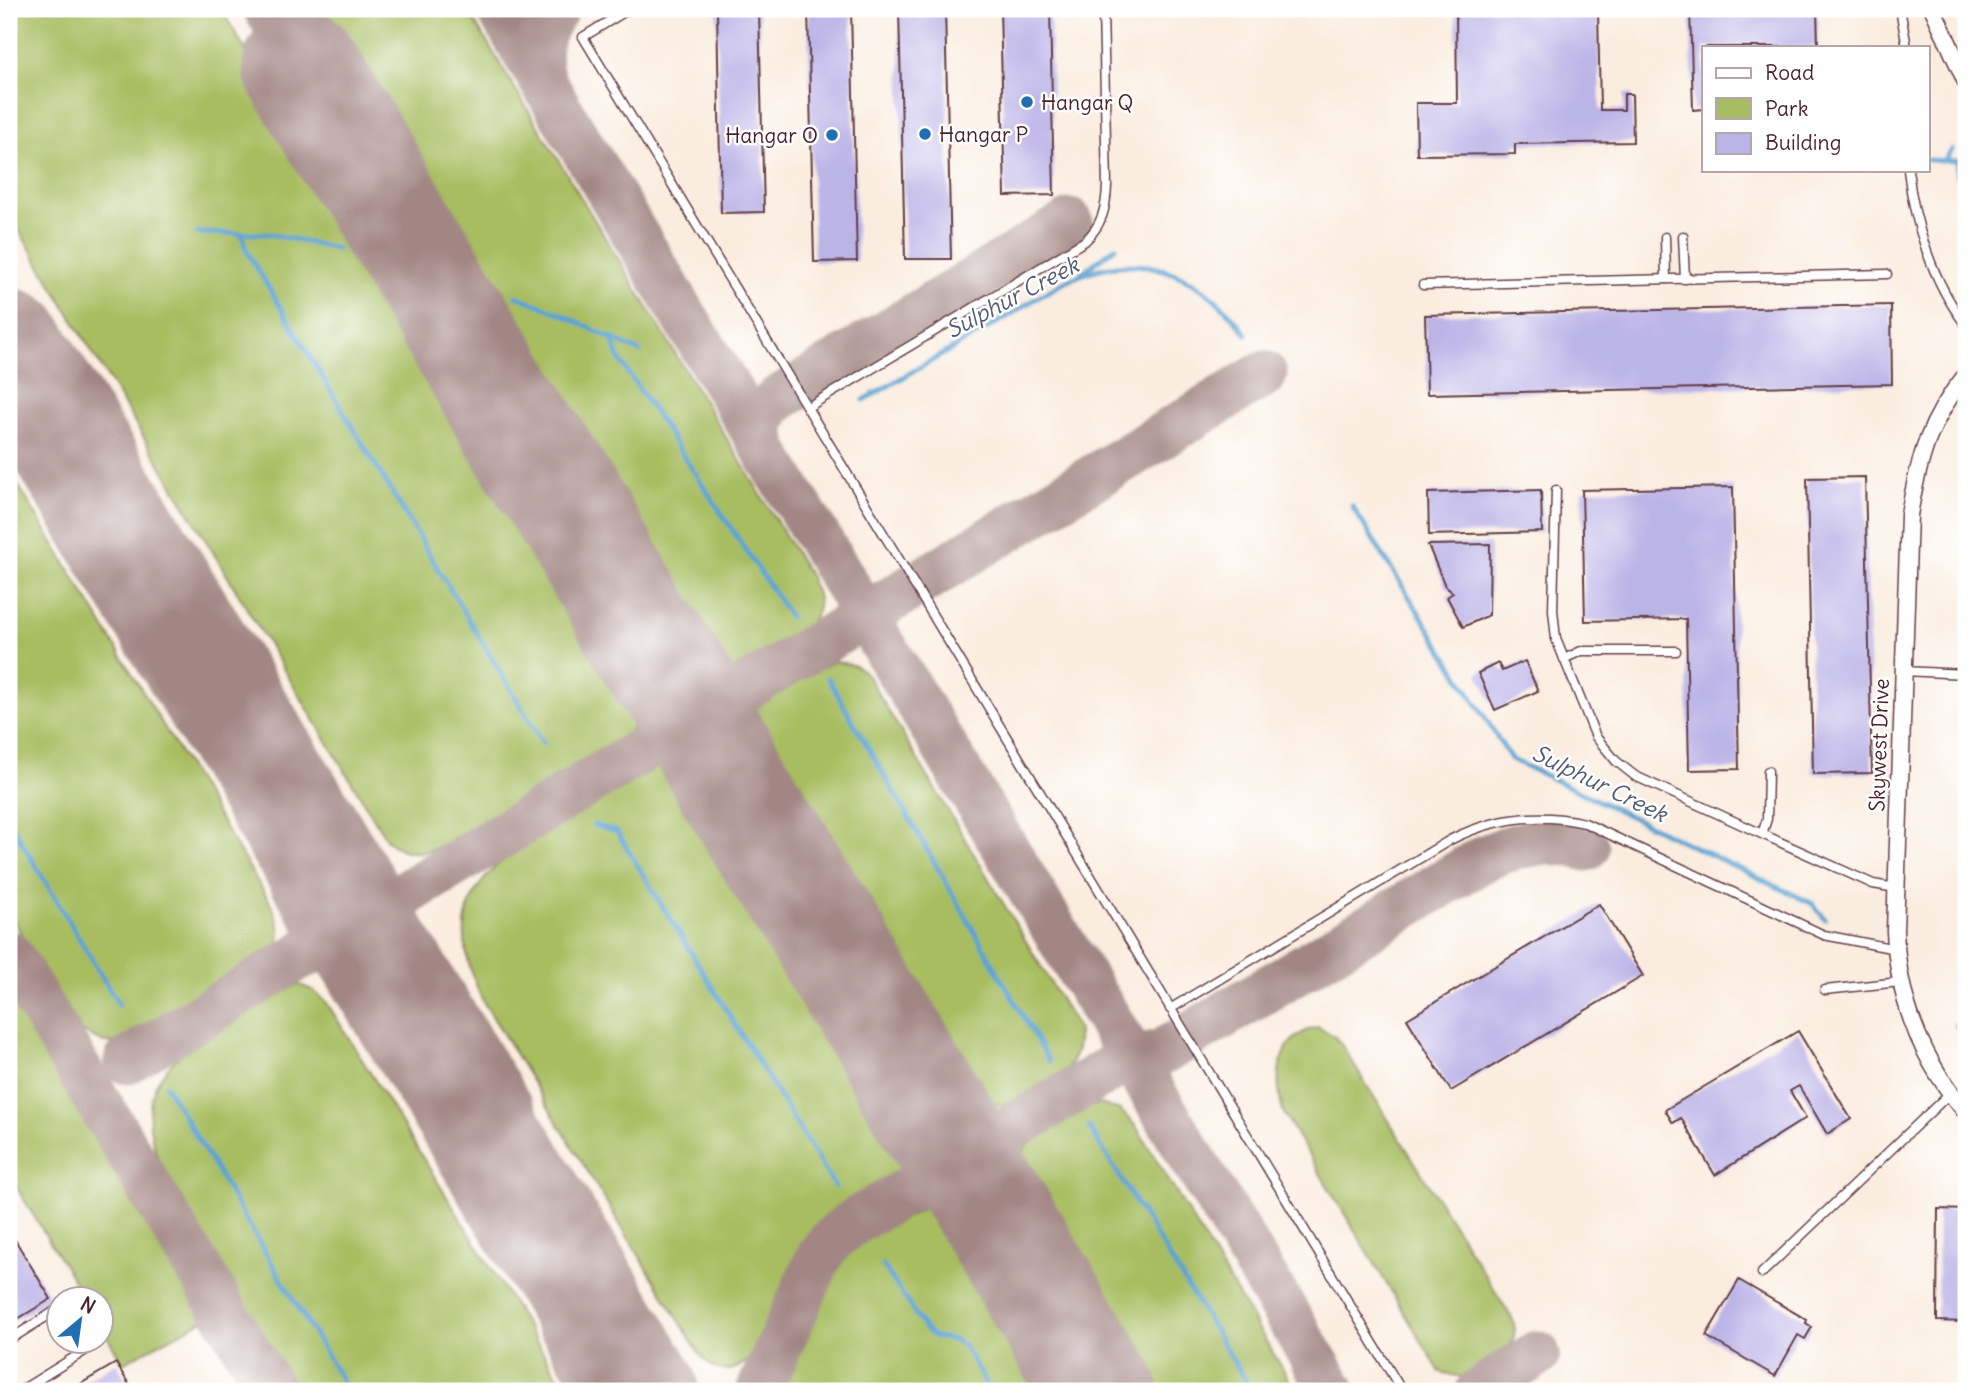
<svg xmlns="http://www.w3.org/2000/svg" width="1975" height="1400" viewBox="0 0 1975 1400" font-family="Delius,sans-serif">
  <rect width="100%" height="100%" fill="#fff"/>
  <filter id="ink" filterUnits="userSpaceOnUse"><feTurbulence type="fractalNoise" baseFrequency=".0143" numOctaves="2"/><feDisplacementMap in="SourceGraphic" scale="14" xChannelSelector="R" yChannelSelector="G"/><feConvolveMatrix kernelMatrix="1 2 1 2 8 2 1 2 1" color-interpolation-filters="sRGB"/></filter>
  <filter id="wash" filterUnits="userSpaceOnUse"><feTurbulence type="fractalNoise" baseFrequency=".00686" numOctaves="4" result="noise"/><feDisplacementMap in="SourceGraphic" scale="28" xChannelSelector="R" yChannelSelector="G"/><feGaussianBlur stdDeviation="1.57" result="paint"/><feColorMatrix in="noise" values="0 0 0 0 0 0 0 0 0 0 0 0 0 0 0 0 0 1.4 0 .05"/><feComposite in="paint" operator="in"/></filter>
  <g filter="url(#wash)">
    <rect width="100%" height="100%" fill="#faecde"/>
    <g fill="#a7bd61" stroke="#786e46" stroke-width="2">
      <path d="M9,9H221L629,691C637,707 640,719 628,734L437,848C417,855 401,854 386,839L9,214Z"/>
      <path d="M315,9H467L808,573C811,581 817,590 818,599C823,632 758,659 734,673L717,670Z"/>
      <path d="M9,470L270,902C278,920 285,933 274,952L123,1041L104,1043L82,1031L9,914Z"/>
      <path d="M835,661L856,666L866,673L1077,1027C1079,1039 1079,1048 1073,1059C1066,1073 1052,1079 1039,1087C1015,1102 987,1117 965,1090L750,734L748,719L761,702Z"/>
      <path d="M658,766L672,769L682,779L906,1152C907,1185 835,1207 813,1231L753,1355C734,1375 715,1376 699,1353L483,1001C432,893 495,861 579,811C603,796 631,774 658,766Z"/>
      <path d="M300,985L313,990L327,1003L567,1391H298L160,1163C131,1092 163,1062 221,1027C244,1014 268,1000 291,986Z"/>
      <polygon points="9,995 204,1320 123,1363 102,1328 102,1298 84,1298 9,1175"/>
      <path d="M1318,1027L1334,1036L1341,1044L1513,1320C1523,1351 1487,1364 1465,1378L1440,1372L1283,1112C1274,1077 1276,1037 1318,1027Z"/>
      <path d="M1100,1104L1120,1110L1136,1126L1296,1391H1152L1021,1168C1021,1160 1021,1154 1026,1147C1037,1132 1082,1108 1100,1104Z"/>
      <polygon points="926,1207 952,1221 1054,1391 780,1391 840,1257 849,1248"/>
    </g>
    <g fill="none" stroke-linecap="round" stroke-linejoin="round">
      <g stroke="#5ca3d2" stroke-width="5">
        <polyline points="1928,160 1966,161"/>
        <polyline points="1945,160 1952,150"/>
        <polyline points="1958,160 1958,176 1966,199"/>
        <polyline points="197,233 270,234 337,249"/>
        <polyline points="242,234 246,250 543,743"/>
        <polyline points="1079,275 1116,247"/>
        <polyline points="516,296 557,312 640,352"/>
        <polyline points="611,337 620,360 790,617"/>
        <path d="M864,400C909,374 953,348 998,322C1023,308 1049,288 1076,277C1148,247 1204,277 1247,335"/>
        <polyline points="1352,506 1511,759 1813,904 1825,919"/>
        <polyline points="828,678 1049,1061"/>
        <polyline points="9,821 119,1005"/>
        <polyline points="594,825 617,832 835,1187"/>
        <polyline points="1956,1025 1966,1035"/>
        <polyline points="166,1086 348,1391"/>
        <polyline points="1089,1127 1252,1391"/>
        <polyline points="883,1265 925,1329 935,1337 955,1340 964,1346 990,1391"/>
      </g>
      <g stroke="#a28684" stroke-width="47">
        <polyline points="267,9 301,66"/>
        <polyline points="499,9 1333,1391"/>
        <path d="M543,82C534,54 538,32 556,9"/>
        <path d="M768,456C758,434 760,415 778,399L1070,222"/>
        <polyline points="744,689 1264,374"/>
        <path d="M408,892L649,746C698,707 647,643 625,602C651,642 685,719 744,689C692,735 744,797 770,842C742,801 708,720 646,748"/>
        <polyline points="9,954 272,1391"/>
        <path d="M127,1061L299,957C329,936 338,919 327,882L245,737L335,877C357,898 380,904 408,892L392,908L385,921V957L469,1108L385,977C362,945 333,942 299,957"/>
        <path d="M1010,1129L1110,1069L1164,1051L1483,859C1515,844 1551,835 1586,848"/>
        <polyline points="595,1316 645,1391"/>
        <path d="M759,1391L819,1257C833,1232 860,1218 884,1204C898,1196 912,1186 927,1182C980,1170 1014,1249 1037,1285C1012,1239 957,1175 1010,1129C946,1155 916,1080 887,1037C912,1081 967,1146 911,1188"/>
        <polyline points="1479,1391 1537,1354"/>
      </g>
      <g stroke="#a28684" stroke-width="116">
        <polyline points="301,66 1101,1391"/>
        <polyline points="9,346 641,1391"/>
      </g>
    </g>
    <g id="blocks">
      <g fill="#bbb4e7">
        <polygon points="717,9 759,9 764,212 721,213"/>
        <polygon points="808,9 851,9 857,261 814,262"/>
        <polygon points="899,9 945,9 951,259 905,259"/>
        <polygon points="1000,9 1050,9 1054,195 1005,196"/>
        <polygon points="1456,9 1598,9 1600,110 1624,110 1624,94 1632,94 1633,142 1515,144 1515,154 1417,155 1416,103 1457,103"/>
        <polygon points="1690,9 1817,9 1818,47 1704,47 1704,109 1693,110"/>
        <polygon points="1891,305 1892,384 1427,394 1425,315"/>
        <polygon points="1865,477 1872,773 1813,774 1807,478"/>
        <polygon points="1733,487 1739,769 1689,770 1686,619 1585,621 1582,490"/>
        <polygon points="1541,490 1542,532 1429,535 1428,493"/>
        <polygon points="1490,544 1489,615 1463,627 1447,597 1453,593 1445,586 1428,545"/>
        <polygon points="1525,661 1538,691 1495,710 1478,673 1498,663 1502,671"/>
        <polygon points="1599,904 1643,976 1451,1091 1407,1019"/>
        <polygon points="1798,1031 1851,1119 1827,1134 1799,1086 1790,1091 1806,1118 1715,1175 1681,1118 1673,1123 1665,1110"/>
        <polygon points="1938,1209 1966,1210 1966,1322 1937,1321"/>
        <polygon points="9,1230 51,1299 9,1324"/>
        <polygon points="1739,1280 1807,1320 1806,1323 1812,1327 1805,1339 1798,1335 1775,1376 1706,1336"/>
        <polygon points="116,1363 133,1391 81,1391 77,1386"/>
      </g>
    </g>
  </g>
  <g filter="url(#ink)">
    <use href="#blocks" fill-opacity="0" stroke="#643e46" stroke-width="2"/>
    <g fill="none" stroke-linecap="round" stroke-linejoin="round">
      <defs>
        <g id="lane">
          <polyline points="629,9 583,37 1402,1391"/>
          <polyline points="1900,9 1907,47"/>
          <path d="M1908,170C1914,223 1933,283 1966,325"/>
          <polyline points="1683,236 1685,279"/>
          <polyline points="1665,237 1666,279"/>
          <polyline points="1423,285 1887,274"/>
          <path d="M808,407L1085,241C1102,225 1106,209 1107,186L1103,9"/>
          <polyline points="1556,490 1553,610 1556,639 1596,737 1616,761 1635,776 1762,834 1873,884 1896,888"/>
          <polyline points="1564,659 1581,651 1676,651"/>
          <polyline points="1903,671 1966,674"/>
          <polyline points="1762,834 1767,819 1768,771"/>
          <polyline points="1825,990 1900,982"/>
          <path d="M1170,1009L1450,840C1493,818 1537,812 1585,823L1824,935L1896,949"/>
          <polyline points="1762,1273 1950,1093"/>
          <polyline points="9,1340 60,1308"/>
          <polyline points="20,1391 91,1347 87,1340"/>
        </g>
        <g id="street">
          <polyline points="1933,9 1966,82"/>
          <path d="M1966,375C1929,420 1919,458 1909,515L1895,931C1898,1000 1921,1060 1966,1112"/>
        </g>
      </defs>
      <use href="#lane" stroke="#643e46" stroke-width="11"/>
      <use href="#street" stroke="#643e46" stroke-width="19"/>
      <use href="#lane" stroke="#fff" stroke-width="8"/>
      <use href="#street" stroke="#fff" stroke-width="16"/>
    </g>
  </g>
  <g fill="#1f6fb2" stroke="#fff" stroke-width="2.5">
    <circle cx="1027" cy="102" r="7"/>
    <circle cx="925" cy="134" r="7"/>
    <circle cx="832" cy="135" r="7"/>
  </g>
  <g text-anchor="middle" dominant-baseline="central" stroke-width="5" stroke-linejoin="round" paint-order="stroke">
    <g font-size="21" fill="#4a1f2b" stroke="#fff" text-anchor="start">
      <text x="1041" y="102">Hangar Q</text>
      <text x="939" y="134">Hangar P</text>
      <text x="818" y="135" text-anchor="end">Hangar O</text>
    </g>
    <g font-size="21" fill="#4a1f2b" stroke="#fff">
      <text transform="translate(1879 745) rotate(-88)">Skywest Drive</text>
    </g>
    <g font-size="23" font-style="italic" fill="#525a76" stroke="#fff">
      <text transform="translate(1012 297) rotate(-28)">Sulphur Creek</text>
      <text transform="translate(1600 783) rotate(26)">Sulphur Creek</text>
    </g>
  </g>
  <rect width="1975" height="1400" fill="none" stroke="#fff" stroke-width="35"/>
  <rect x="1702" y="46" width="228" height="126" fill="#ffffff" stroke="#b7a5aa" stroke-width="2"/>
  <rect x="1716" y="68" width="35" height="10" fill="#ffffff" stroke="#b7a5aa" stroke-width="2"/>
  <text x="1765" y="80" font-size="21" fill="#4a1f2b">Road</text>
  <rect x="1716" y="98" width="35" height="21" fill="#a7bd61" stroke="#b7a5aa" stroke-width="2"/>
  <text x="1765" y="116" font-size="21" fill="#4a1f2b">Park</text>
  <rect x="1716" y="133" width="35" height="21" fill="#bbb4e7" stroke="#b7a5aa" stroke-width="2"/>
  <text x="1765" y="150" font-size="21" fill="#4a1f2b">Building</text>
  <g transform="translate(80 1320) rotate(29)"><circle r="33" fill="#ffffff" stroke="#b7a5aa" stroke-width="2"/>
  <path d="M0-5L12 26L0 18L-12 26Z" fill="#1f6fb2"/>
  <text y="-10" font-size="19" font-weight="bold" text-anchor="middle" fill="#4a1f2b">N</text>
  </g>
</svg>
